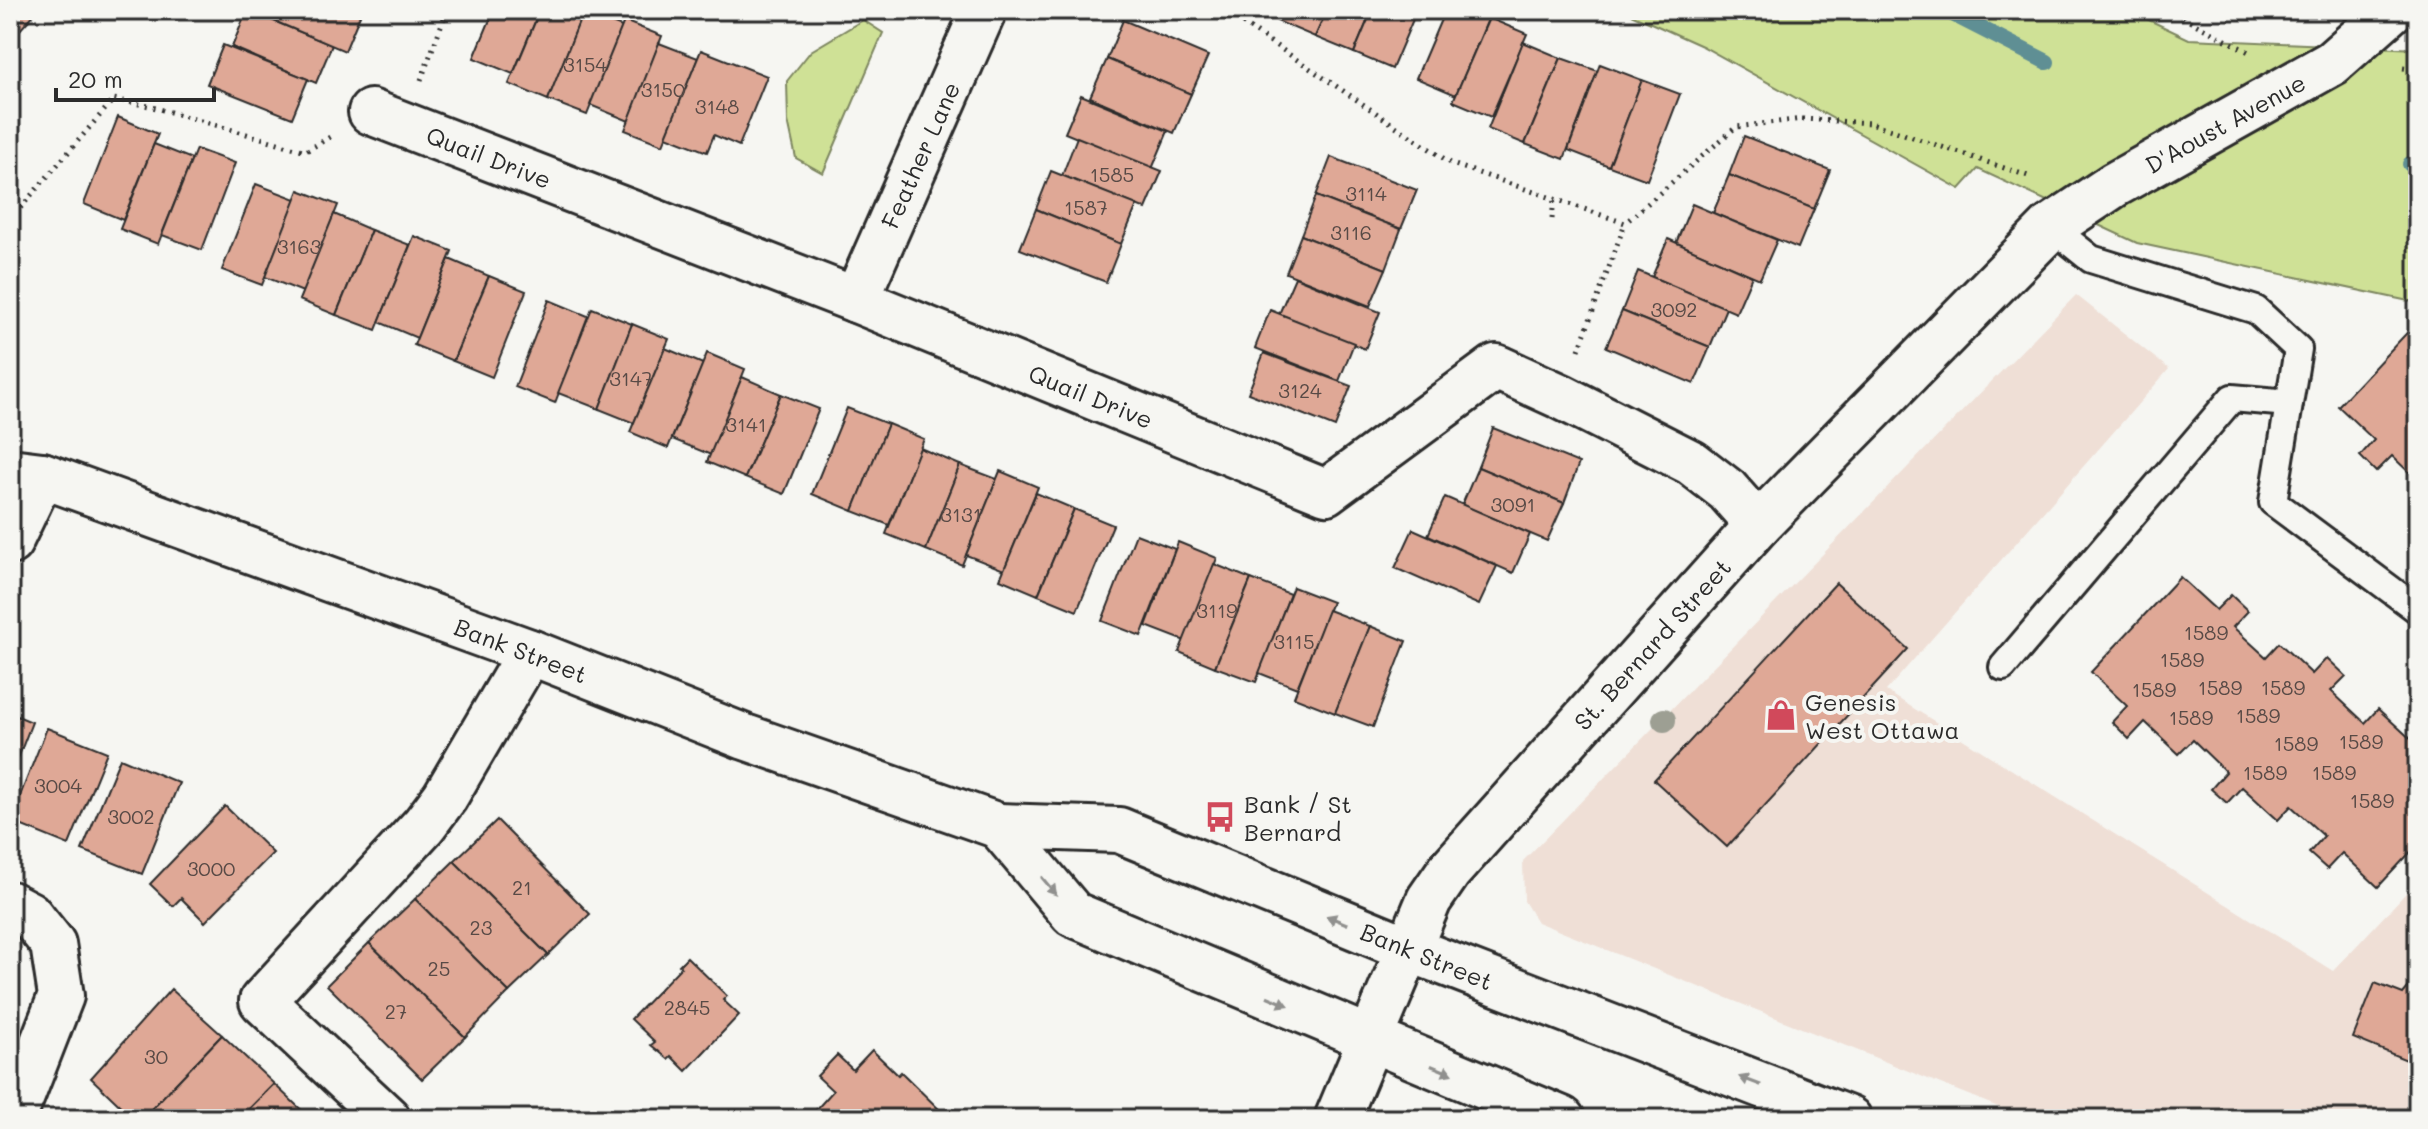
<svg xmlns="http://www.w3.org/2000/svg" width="2428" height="1129" viewBox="0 0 2428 1129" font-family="Mali,sans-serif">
  <rect width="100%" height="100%" fill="#f6f6f2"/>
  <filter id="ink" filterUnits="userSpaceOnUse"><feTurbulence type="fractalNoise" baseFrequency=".0125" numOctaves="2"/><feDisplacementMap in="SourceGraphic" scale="16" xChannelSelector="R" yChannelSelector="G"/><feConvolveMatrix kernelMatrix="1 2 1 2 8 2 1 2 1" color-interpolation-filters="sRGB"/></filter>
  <g filter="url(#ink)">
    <polygon fill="#efdfd6" points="2076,295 2169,369 1886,691 2333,971 2418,880 2418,1119 2028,1119 1537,922 1524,901 1523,861"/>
    <g fill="#cfe196" stroke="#7d8660" stroke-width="2">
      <polygon points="1622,10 2128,10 2189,39 2418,49 2418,303 2137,243 1978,169 1960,189 1702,46"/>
      <polygon points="863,20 883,33 823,173 796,158 788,121 787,81 811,51"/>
    </g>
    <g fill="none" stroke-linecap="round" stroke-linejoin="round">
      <g stroke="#5f8f94" stroke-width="16">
        <polyline points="1945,10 2047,62"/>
        <polyline points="2410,164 2418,166"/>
      </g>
    </g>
    <g fill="#dfa896" stroke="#2b2b2b" stroke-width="2">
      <polygon points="10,10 38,10 10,41"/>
      <polygon points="247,10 332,45 316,83 232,47"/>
      <polygon points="262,10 349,10 360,15 345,51 260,15"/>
      <polygon points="494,10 540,10 513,74 474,58"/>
      <polygon points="540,10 583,12 548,100 509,84"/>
      <polygon points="1281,10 1327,10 1315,37 1277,21"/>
      <polygon points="1327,10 1372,10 1354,53 1315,37"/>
      <polygon points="1372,10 1417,10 1392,69 1354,53"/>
      <polygon points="1445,10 1492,10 1456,95 1416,78"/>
      <polygon points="583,12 622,27 587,115 548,100"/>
      <polygon points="1489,18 1527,34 1491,117 1453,101"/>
      <polygon points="1123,20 1208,56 1191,94 1107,59"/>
      <polygon points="624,21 662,36 629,121 590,105"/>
      <polygon points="1523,42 1561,58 1525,144 1488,129"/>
      <polygon points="659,43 698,58 663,145 625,130"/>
      <polygon points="223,45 308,79 292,118 207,84"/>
      <polygon points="701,50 767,76 739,146 714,135 707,152 666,136"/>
      <polygon points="1561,58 1598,71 1564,159 1525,144"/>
      <polygon points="1107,59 1191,94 1174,133 1090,97"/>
      <polygon points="1600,64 1642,80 1609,166 1568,150"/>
      <polygon points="1642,80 1680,94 1647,180 1609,166"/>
      <polygon points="1081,95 1168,131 1152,169 1065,133"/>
      <polygon points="118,117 158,134 123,220 84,204"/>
      <polygon points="1744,136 1830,170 1814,209 1729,175"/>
      <polygon points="1077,137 1162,171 1146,209 1062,176"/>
      <polygon points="154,144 192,159 158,244 120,229"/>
      <polygon points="196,149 235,163 202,250 162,235"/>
      <polygon points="1331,157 1417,190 1401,229 1316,196"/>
      <polygon points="1051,171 1137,205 1121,244 1036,209"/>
      <polygon points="1729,175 1814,209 1798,248 1713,213"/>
      <polygon points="256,184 296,199 262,285 222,270"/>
      <polygon points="299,190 338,205 303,292 265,277"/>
      <polygon points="1316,196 1401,229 1386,269 1301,235"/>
      <polygon points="1692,204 1777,240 1760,279 1676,243"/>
      <polygon points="1036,209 1121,244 1106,282 1020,249"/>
      <polygon points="334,214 371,230 336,315 299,300"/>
      <polygon points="371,230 410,245 376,330 336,315"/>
      <polygon points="1301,235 1386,269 1370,306 1286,273"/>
      <polygon points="414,236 452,251 417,338 379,322"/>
      <polygon points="1668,239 1752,276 1736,313 1652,277"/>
      <polygon points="449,259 489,276 453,361 414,345"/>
      <polygon points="1638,271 1726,308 1710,347 1622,311"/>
      <polygon points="489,276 526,291 492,377 453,361"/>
      <polygon points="1295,277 1380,312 1365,349 1279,314"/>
      <polygon points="549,300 588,316 555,403 515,387"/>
      <polygon points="592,308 632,324 599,409 558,393"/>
      <polygon points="1270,310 1354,343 1339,381 1255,348"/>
      <polygon points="1622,311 1710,347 1694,384 1606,347"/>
      <polygon points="2418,321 2418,481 2392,456 2376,472 2360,456 2374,440 2338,406"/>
      <polygon points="632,324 669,339 634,423 599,409"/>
      <polygon points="665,348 703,364 668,448 630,432"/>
      <polygon points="707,353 745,369 711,455 672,439"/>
      <polygon points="1264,353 1351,386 1335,427 1248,393"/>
      <polygon points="742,377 781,394 745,478 707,462"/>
      <polygon points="781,394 819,409 784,494 745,478"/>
      <polygon points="847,408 888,424 853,511 812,494"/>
      <polygon points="888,424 924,439 889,525 853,511"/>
      <polygon points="1493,428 1579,463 1564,503 1478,467"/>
      <polygon points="920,448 960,465 926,550 886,534"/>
      <polygon points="960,465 997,479 962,565 926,550"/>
      <polygon points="1478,467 1564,503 1547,541 1462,505"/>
      <polygon points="1000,471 1038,487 1004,570 966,555"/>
      <polygon points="1036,493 1074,509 1038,595 1000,579"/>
      <polygon points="1445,497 1530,534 1513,573 1428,535"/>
      <polygon points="1074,509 1113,525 1077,611 1038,595"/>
      <polygon points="1413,529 1497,566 1479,605 1395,568"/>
      <polygon points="1136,534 1175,549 1141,636 1102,621"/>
      <polygon points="1178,542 1217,558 1185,641 1146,626"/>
      <polygon points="1214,564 1251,579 1215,667 1179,652"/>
      <polygon points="2180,577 2216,610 2231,595 2248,611 2233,627 2266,657 2279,643 2312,674 2327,658 2346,676 2331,691 2365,723 2378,709 2413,741 2418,735 2418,844 2378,887 2342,853 2327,869 2309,853 2324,836 2291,806 2278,820 2242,787 2227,803 2211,789 2226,772 2193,740 2179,754 2145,722 2129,739 2112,722 2127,706 2091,672"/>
      <polygon points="1251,579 1290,594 1256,682 1215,667"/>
      <polygon points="1836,583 1908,649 1727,847 1654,780"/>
      <polygon points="1293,587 1332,602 1297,688 1259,673"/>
      <polygon points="1328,610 1370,626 1335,713 1294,697"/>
      <polygon points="1370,626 1406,641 1373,727 1335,713"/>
      <polygon points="10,713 32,722 10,779"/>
      <polygon points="47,728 107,752 69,845 10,821"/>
      <polygon points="120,758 179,783 142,874 82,850"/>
      <polygon points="225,806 273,853 205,922 181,898 173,906 150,884"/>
      <polygon points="497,820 590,914 548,955 454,861"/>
      <polygon points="454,861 548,955 509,992 415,899"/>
      <polygon points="415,899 509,992 465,1037 369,943"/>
      <polygon points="369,943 465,1037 422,1079 327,985"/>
      <polygon points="687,957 727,996 723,1000 739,1015 686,1071 671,1056 668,1059 651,1045 655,1042 631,1019 681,967 679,965"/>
      <polygon points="2418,976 2418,1050 2414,1048 2409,1061 2353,1038 2375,983 2403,994"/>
      <polygon points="171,989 222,1035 142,1119 134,1119 91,1078"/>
      <polygon points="222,1035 274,1084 239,1119 142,1119"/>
      <polygon points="872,1050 898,1075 901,1072 949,1119 824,1119 815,1111 833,1091 817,1076 837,1055 853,1070"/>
      <polygon points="274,1084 311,1119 239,1119"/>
    </g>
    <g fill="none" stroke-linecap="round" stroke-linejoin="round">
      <defs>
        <g id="lane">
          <polyline points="2051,227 2091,259 2256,310 2298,349 2273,502 2418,610"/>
          <polyline points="2003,667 2232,398 2289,403"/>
        </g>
        <g id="street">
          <polyline points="371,112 856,300 1326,492 1496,367 1562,397 1692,463 1727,490 1758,525"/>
          <polyline points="856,300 984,10"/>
          <polyline points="10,542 42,475"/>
          <polyline points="10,904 29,914 53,944 61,996 13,1119"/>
          <polyline points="388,1119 262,1001 424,825 445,797 530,652"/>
        </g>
        <polyline id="secondary" points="1337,1119 1429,900 1449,871 1758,525 2051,227 2114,185 2332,63 2392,10"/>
        <g id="primary">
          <polyline points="10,471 42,475 530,652 745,737 999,826 1119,830 1409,949 1849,1119"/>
          <polyline points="999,826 1073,914 1562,1119"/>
        </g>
      </defs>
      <use href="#lane" stroke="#2b2b2b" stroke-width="32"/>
      <use href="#street" stroke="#2b2b2b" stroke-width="50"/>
      <use href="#secondary" stroke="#2b2b2b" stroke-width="50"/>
      <use href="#primary" stroke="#2b2b2b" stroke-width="50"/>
      <g stroke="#2b2b2b" stroke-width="5" stroke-dasharray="2 6" stroke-linecap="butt">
        <polyline points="1223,10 1452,164 1625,223 1736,127 1802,119 1871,123 2028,176"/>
        <polyline points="2168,10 2249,52"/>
        <polyline points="2403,68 2418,70"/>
        <polyline points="421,80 447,10"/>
        <polyline points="1552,219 1554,199"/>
        <polyline points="10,220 114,99 149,106 306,151 330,137"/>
        <polyline points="1579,350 1625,223"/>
      </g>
      <use href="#lane" stroke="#f6f6f2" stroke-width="26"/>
      <use href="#street" stroke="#f6f6f2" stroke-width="44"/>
      <use href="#secondary" stroke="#f6f6f2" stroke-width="44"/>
      <use href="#primary" stroke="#f6f6f2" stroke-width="44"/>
    </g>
    <circle fill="#9d9f93" cx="1664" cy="720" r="12"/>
    <defs><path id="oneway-solid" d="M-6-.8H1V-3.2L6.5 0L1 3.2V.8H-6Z" transform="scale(2)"/></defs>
    <g fill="#90908e">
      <use href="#oneway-solid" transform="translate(1049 886) rotate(50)"/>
      <use href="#oneway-solid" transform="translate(1337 920) rotate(-158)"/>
      <use href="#oneway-solid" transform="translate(1278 1001) rotate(23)"/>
      <use href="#oneway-solid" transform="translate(1442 1070) rotate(22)"/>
      <use href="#oneway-solid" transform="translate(1750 1081) rotate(-159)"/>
    </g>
  </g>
  <defs>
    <symbol id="shop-bare" viewBox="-9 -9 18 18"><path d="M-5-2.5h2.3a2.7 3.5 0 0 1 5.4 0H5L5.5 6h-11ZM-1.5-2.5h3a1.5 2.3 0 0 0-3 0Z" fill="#d1495b" stroke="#f6f6f2" stroke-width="2.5" paint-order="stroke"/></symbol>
    <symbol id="bus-bare" viewBox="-9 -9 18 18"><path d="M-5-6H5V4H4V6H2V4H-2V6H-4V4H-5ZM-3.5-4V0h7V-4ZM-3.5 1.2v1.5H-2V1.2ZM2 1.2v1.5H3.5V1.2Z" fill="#d1495b" stroke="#f6f6f2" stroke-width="2.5" paint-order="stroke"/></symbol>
  </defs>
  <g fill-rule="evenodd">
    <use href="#shop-bare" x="1759" y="693" width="44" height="44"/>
    <use href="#bus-bare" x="1198" y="795" width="44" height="44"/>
  </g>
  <g text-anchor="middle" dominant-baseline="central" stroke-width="8" stroke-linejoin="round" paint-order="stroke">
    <g font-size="20" fill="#584a46">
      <text x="585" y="64">3154</text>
      <text x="663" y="89">3150</text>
      <text x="717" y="106">3148</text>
      <text x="1112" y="174">1585</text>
      <text x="1366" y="193">3114</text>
      <text x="1086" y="207">1587</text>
      <text x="1351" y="232">3116</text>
      <text x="299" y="246">3163</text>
      <text x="1674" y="309">3092</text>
      <text x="631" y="378">3147</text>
      <text x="1300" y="390">3124</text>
      <text x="746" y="424">3141</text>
      <text x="1513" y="504">3091</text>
      <text x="961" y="514">3131</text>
      <text x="1217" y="610">3119</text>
      <text x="2206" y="632">1589</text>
      <text x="1294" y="641">3115</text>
      <text x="2182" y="659">1589</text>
      <text x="2220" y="687">1589</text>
      <text x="2283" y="687">1589</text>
      <text x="2154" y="689">1589</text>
      <text x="2258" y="715">1589</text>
      <text x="2191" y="717">1589</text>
      <text x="2361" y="741">1589</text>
      <text x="2296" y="743">1589</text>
      <text x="2265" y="772">1589</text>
      <text x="2334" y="772">1589</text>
      <text x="58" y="785">3004</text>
      <text x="2372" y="800">1589</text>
      <text x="131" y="816">3002</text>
      <text x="211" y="868">3000</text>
      <text x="522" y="887">21</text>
      <text x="481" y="927">23</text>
      <text x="439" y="968">25</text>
      <text x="687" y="1007">2845</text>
      <text x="396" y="1011">27</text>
      <text x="156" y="1056">30</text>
    </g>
    <g font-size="24" fill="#2b2b2b" stroke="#f6f6f2">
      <text transform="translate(2225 123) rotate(-29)">D'Aoust Avenue</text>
      <text transform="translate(920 155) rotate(-66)">Feather Lane</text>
      <text transform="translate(489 157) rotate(21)">Quail Drive</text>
      <text transform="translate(1091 396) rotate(22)">Quail Drive</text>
      <text transform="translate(1652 644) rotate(-48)">St. Bernard Street</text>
      <text transform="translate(521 650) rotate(21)">Bank Street</text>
      <text transform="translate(1427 956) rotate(22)">Bank Street</text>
    </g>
    <g font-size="24" fill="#2b2b2b" stroke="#f6f6f2" text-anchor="start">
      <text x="1805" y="701">Genesis<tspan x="1805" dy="28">West Ottawa</tspan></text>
      <text x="1244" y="803">Bank / St<tspan x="1244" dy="28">Bernard</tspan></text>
    </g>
  </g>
  <rect width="2428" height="1129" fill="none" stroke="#f6f6f2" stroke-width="40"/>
  <rect x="20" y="20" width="2388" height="1089" fill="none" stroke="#2b2b2b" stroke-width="3" filter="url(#ink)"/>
  <path d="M56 88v12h158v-12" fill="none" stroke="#2b2b2b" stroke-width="4"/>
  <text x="68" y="88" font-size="24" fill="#2b2b2b" stroke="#f6f6f2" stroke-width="6" paint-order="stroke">20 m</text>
</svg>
